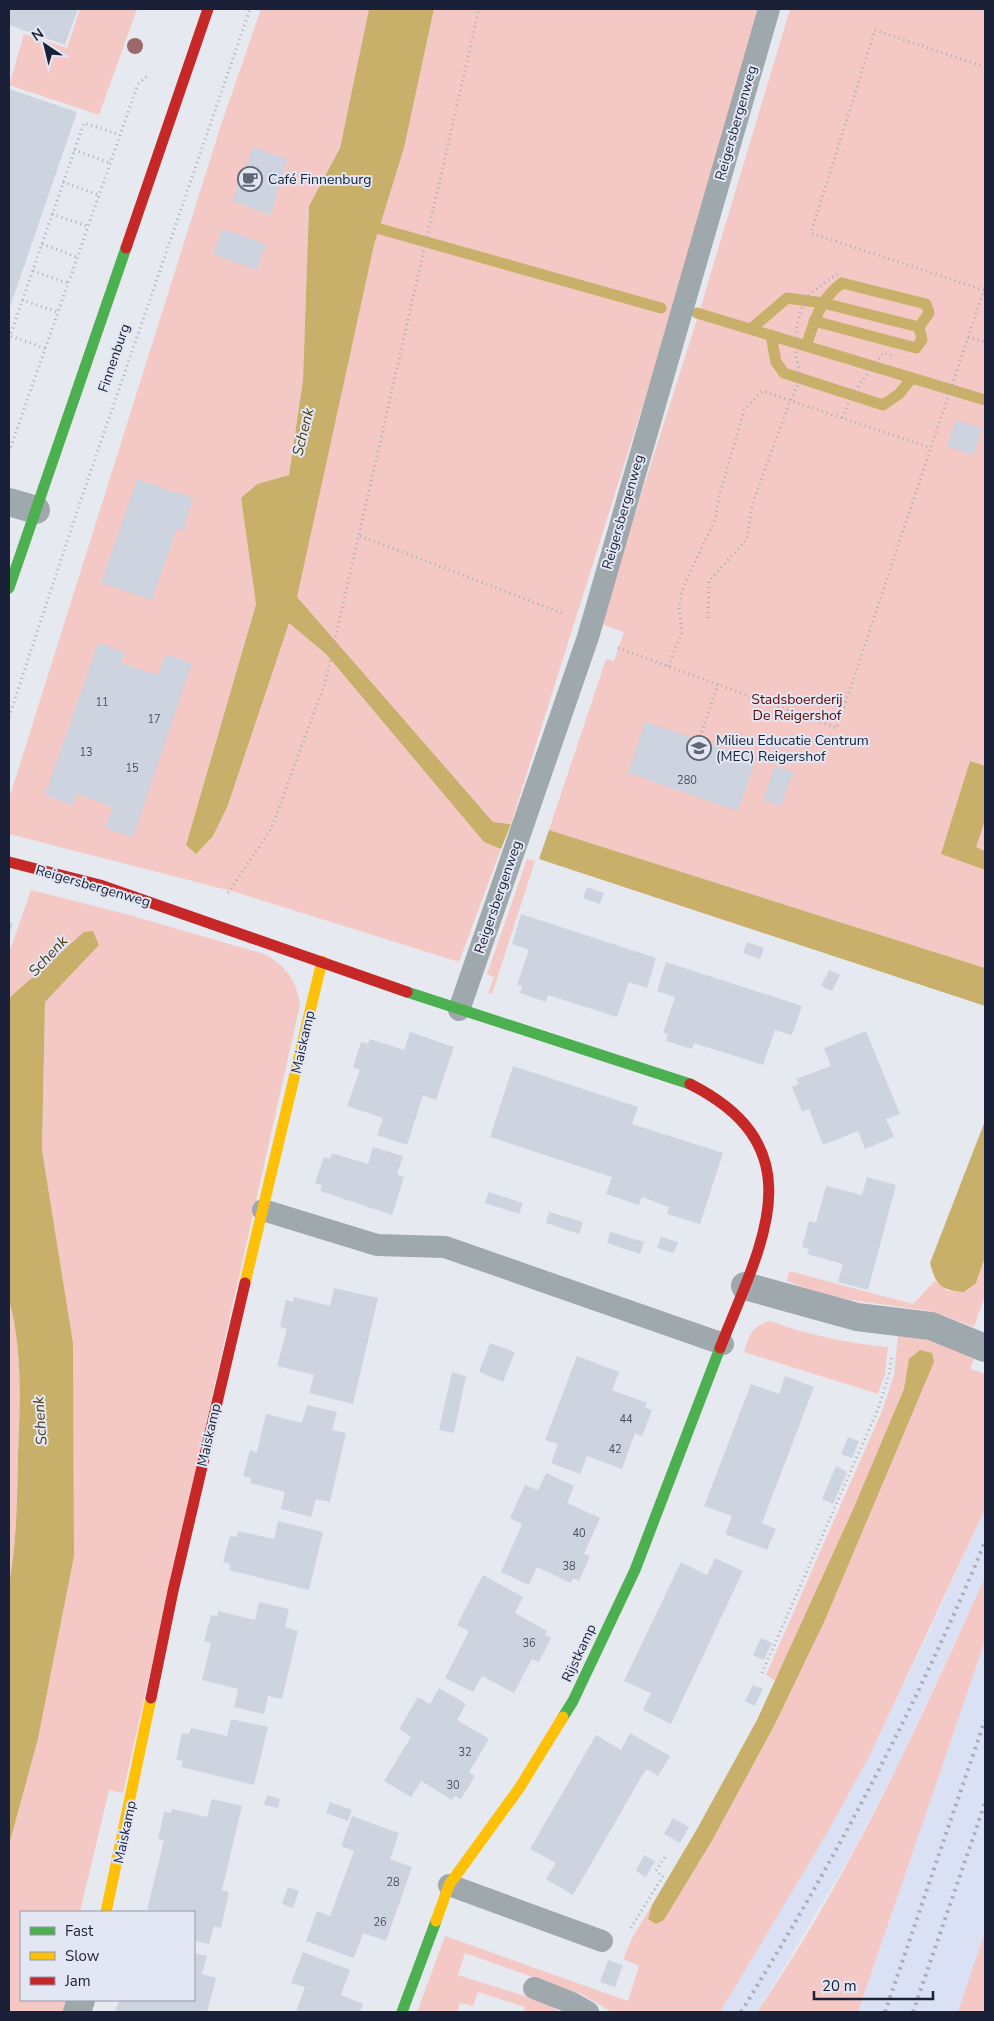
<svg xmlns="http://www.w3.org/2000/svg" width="994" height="2021" viewBox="0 0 994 2021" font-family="'Nunito Sans',sans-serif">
  <rect width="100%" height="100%" fill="#e7e9f0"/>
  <g fill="#dbe1f4">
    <polygon points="985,1508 985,1577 897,1766 852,1853 757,2012 720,2012 871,1753 937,1615"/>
    <polygon points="985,1641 985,2012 858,2012"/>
  </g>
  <g fill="#f4c9c5">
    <polygon points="80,9 137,9 99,115 9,85 24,34 67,48"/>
    <polygon points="261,9 369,9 340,148 309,206 303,380 289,475 257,484 241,498 256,603 186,845 228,805 289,622 326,654 484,841 501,849 459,962 235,892 9,834 9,799 221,125"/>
    <polygon points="434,9 761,9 670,319 511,824 493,822 296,597 374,245 404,148"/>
    <polygon points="790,9 985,9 985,968 549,830 606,659 614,661 624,632 600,624 698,316"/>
    <polygon points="527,859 535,861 492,994 488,993 494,977 487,974"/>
    <path d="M31,890L126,914L264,954C286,965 297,981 300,1005L123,1793L109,1790L80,1912H21V2000H71L67,2012H9V1845L38,1739L74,1556L73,1343L42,1150L45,1002L99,945L93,931L84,932L9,998V953Z"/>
    <polygon points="985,1257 985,1296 974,1327 931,1311 843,1299 815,1292 787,1281 789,1271 913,1304 935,1281 948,1291 976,1283"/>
    <path d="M9,1300C23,1350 20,1404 18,1455C17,1499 17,1541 9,1584Z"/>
    <path d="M770,1321C808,1335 847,1343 888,1347L885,1374L878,1394L744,1352C749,1335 752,1326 770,1321Z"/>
    <path d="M898,1334C926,1337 949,1345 974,1359L970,1369L985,1374L984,1511L871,1753L826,1835L720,2012H612L581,1994L465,1953L458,1975L550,2004L559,2012H524L525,2007L478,1992L473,2006L460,2003L457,2012H417L445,1936L628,2001L639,1966L623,1959L632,1938L652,1905L649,1919L656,1924L664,1920L713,1839L774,1726L776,1681L766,1675L882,1411L894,1375Z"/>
    <path d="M985,1577V1641L858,2012H757C850,1877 918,1725 985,1577Z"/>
    <polygon points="985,1932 985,2012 958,2012"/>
  </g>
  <g fill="#c8b06a">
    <polygon points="369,9 434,9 404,148 374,245 297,597 493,822 511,824 501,849 484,842 326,654 289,623 228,805 213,836 196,854 186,845 256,604 241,498 257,484 289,475 303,380 309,206 340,148"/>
    <polygon points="970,761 985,766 985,820 976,847 985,851 985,870 941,854"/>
    <polygon points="549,830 985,968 985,1006 539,859"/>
    <path d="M93,931L99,945L45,1002L42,1150L73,1343L74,1556L38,1739L9,1845V1584C17,1541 17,1499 18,1455C20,1404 23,1350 9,1300V998L84,932Z"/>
    <path d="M985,1121V1257L976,1283L964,1292C940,1290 936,1285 930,1263Z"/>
    <polygon points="920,1350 932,1353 934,1362 825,1620 774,1726 713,1839 664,1920 656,1924 648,1919 652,1905 697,1829 757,1720 852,1512 904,1389 909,1359"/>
  </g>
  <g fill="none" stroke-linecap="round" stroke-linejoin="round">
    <g stroke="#c8b06a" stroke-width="11">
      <polyline points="366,225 661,308"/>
      <polyline points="697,313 985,400"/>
      <polyline points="814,321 916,348 922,340 919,327"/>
      <path d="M751,329L787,298L823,303L919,327L929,313L926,304L842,283C820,299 815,320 806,346"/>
      <polyline points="771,335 776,362 784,373 883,405 899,394 912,378"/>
    </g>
  </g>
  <g fill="#cdd4e0">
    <polygon points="9,9 78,9 65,45 9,25"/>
    <polygon points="9,89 77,112 9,310"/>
    <polygon points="253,147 287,159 271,215 232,201"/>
    <polygon points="222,229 266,244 257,270 213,254"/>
    <polygon points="956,420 982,429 973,455 947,446"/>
    <polygon points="137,479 193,498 184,525 187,526 185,530 177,528 152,600 101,583"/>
    <polygon points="98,643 125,652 121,663 158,675 165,654 192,663 133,837 105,828 113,807 77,794 73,805 45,795"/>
    <polygon points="645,722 756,759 738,811 628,773"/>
    <polygon points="775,766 793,772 781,806 763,800"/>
    <polygon points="587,887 604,893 600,904 583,898"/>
    <polygon points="521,914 656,958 647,988 629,982 617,1017 551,996 548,995 546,1002 520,993 522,986 517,985 529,950 512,944"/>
    <polygon points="9,922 13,924 9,935"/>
    <polygon points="747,942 764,948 760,959 743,953"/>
    <polygon points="666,962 802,1006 792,1035 775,1030 763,1065 694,1043 692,1049 666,1041 668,1034 663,1033 675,997 657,991"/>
    <polygon points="829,970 840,975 832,991 821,986"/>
    <polygon points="866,1031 900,1114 886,1119 894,1137 865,1149 858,1131 823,1145 809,1109 802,1112 792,1087 799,1084 796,1079 831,1066 824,1048"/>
    <polygon points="410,1032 454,1047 436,1100 423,1095 407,1145 377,1135 383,1118 347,1106 360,1070 353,1067 361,1042 368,1044 370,1039 404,1050"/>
    <polygon points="513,1066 638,1107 632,1124 723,1153 700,1224 667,1214 669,1207 642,1197 639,1205 606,1194 612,1177 490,1137"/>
    <polygon points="373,1147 403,1156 397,1174 404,1177 392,1215 320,1191 322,1185 315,1183 324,1157 330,1159 332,1153 368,1164"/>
    <polygon points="867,1177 896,1185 868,1290 838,1282 843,1264 807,1254 809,1249 802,1247 809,1221 816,1223 826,1186 862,1195"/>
    <polygon points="489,1192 523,1203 519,1214 485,1203"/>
    <polygon points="549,1212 583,1222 579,1234 546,1223"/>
    <polygon points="610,1232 644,1242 640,1254 607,1243"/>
    <polygon points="661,1237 678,1242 674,1253 657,1248"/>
    <polygon points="334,1288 378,1298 353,1404 309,1393 314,1375 277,1366 287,1329 280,1327 286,1300 293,1302 294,1297 330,1306"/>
    <polygon points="490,1343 515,1352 503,1382 479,1372"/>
    <polygon points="577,1356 619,1372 612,1390 647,1403 645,1408 652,1410 642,1436 635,1433 622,1469 587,1456 580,1474 551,1463 558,1444 545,1440"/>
    <polygon points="452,1372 466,1376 454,1433 439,1430"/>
    <polygon points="785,1376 814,1387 762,1523 776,1529 767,1550 725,1534 732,1516 704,1506 751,1384 779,1394"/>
    <polygon points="307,1405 337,1412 332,1430 346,1433 330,1502 316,1499 311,1517 281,1509 285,1492 250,1483 251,1478 243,1476 250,1450 257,1452 258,1448 266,1414 302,1423"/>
    <polygon points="848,1437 859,1441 852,1458 841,1454"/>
    <polygon points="836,1466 847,1472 833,1504 822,1499"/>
    <polygon points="546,1473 574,1486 567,1503 600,1518 584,1554 590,1556 579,1581 573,1578 571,1583 537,1567 529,1585 501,1572 522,1524 510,1518 525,1485 538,1490"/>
    <polygon points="278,1521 323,1532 309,1590 229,1570 230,1564 223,1562 230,1536 237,1537 238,1531 274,1539"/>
    <polygon points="715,1558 743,1571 671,1724 643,1710 651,1693 624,1681 681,1562 707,1575"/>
    <polygon points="483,1575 523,1597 515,1613 547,1631 545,1635 551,1638 539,1662 532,1659 514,1693 482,1676 473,1692 445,1678 469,1631 457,1625"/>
    <polygon points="259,1602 289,1609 285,1627 298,1631 282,1699 268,1696 264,1714 234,1707 238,1689 202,1680 211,1643 204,1641 211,1615 218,1616 218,1611 255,1620"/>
    <polygon points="761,1638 772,1643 764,1660 753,1655"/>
    <polygon points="753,1685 763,1689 755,1706 745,1701"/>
    <polygon points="439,1688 466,1704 457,1720 489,1739 469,1772 475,1776 461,1799 455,1796 452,1800 421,1781 411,1797 384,1781 411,1737 399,1729 418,1697 430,1704"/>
    <polygon points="231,1719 268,1727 254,1785 181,1767 183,1761 176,1760 182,1733 189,1734 191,1728 227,1736"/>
    <polygon points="630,1733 670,1756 658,1776 646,1769 573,1895 546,1879 556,1863 530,1849 596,1735 621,1750"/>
    <polygon points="267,1795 280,1799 278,1808 264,1805"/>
    <polygon points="212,1799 242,1806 222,1890 229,1892 221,1928 214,1926 209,1944 194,1941 194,1912 147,1910 164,1840 158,1839 164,1812 171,1813 172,1809 207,1817"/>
    <polygon points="330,1802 352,1810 348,1821 326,1813"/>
    <polygon points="352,1816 399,1833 390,1859 412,1867 386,1941 363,1933 354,1958 306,1941 317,1911 330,1916 354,1851 341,1846"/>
    <polygon points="673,1818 689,1827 680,1843 664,1834"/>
    <polygon points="644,1855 655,1861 646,1877 636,1871"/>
    <polygon points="288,1887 299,1891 293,1908 282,1904"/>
    <polygon points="303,1952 350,1970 341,1995 363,2004 360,2012 296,2012 305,1987 291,1983"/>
    <polygon points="194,1953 207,1956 202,1974 216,1978 207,2012 115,2012 119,2000 194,2000"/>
    <polygon points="608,1960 623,1965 615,1987 600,1982"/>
  </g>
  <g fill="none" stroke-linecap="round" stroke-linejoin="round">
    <g stroke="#a8afb4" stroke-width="3" stroke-dasharray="1 4" stroke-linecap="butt">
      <polyline points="74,150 110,163"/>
      <polyline points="63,182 99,195"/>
      <polyline points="52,214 88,226"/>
      <polyline points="42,244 77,257"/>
      <polyline points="33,271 68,283"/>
      <polyline points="984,290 811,233 875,30 985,67"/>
      <polyline points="22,300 58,312"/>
      <polyline points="968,337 985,342"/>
      <polyline points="45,348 10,336 84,123 120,135"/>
      <polyline points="842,418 852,395 883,353 895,356"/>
      <polyline points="9,452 138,84 148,75"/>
      <polyline points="360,536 562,613"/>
      <polyline points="708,618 709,581 747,539 752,505 790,401 801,379 796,356 797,325 801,310 809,294 837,274"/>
      <polyline points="618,648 837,728 985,287"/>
      <polyline points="668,666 682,633 679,607 683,587 715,520 719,497 744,410 762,391 931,448"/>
      <polyline points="9,717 76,514 250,9"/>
      <polyline points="700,737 718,684"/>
      <polyline points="228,893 271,829 325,683 479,9"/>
      <polyline points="762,1673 878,1409 889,1375 892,1355"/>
      <polyline points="631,1928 663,1876 656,1871 665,1857"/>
    </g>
    <g stroke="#9fa8ac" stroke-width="22">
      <polyline points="459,1010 588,637 769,9"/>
      <polyline points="263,1210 377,1245 445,1247 723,1344"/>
      <polyline points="449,1885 602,1941"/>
      <polyline points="534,1988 572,2003 588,2012"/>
    </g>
    <g stroke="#9fa8ac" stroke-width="28">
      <polyline points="9,502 36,510"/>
      <polyline points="745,1286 857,1317 931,1326 985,1348"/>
      <polyline points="77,2012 81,2000"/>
    </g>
    <g stroke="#4caf50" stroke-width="11">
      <polyline points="9,588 126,248"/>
      <polyline points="407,992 690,1084"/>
      <polyline points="563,1717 573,1701 635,1570 720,1348"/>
      <polyline points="402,2012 436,1921"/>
    </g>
    <g stroke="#ffc107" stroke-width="11">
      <polyline points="245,1283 322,961"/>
      <polyline points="106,1912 151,1698"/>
      <polyline points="436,1921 449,1885 520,1787 563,1717"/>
    </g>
    <g stroke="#c62828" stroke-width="11">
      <polyline points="126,248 208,9"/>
      <polyline points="9,862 100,885 407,992"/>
      <path d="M690,1084C819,1149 760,1246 720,1348"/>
      <polyline points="151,1698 173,1591 245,1283"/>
    </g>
    <g stroke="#aaaeb4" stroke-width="4" stroke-dasharray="2.5 5" stroke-linecap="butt">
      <path d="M741,2012C834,1862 917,1706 985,1542"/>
      <polyline points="885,2012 985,1720"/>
      <polyline points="913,2012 985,1803"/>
    </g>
  </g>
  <circle fill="#9b696c" cx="135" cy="46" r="8"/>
  <defs>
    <symbol id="cafe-ring" viewBox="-11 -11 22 22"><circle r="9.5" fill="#e3e7f4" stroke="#616678" stroke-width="1.5"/><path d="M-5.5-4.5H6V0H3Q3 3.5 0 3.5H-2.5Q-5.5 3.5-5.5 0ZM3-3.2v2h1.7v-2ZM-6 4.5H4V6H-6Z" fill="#616678"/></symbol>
    <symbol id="school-ring" viewBox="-11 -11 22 22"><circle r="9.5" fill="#e3e7f4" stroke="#616678" stroke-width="1.5"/><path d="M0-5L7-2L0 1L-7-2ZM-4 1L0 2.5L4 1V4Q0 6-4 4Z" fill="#616678"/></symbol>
  </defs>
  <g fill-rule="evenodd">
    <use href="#cafe-ring" x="236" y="165" width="28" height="28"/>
    <use href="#school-ring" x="685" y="734" width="28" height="28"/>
  </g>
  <g text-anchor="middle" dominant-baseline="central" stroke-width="4" stroke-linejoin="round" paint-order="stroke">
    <g font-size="11" fill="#484f63">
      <text x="102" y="702">11</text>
      <text x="154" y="719">17</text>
      <text x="86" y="752">13</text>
      <text x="132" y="768">15</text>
      <text x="687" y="780">280</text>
      <text x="626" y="1419">44</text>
      <text x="615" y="1449">42</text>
      <text x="579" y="1533">40</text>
      <text x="569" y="1566">38</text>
      <text x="529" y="1643">36</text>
      <text x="465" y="1752">32</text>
      <text x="453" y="1785">30</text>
      <text x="393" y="1882">28</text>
      <text x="380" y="1922">26</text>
    </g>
    <g font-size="14" fill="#192037" stroke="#e3e7f4">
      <text transform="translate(736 123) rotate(-74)">Reigersbergenweg</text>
      <text transform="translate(114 358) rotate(-71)">Finnenburg</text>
      <text transform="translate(623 512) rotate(-74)">Reigersbergenweg</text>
      <text transform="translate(93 886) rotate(16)">Reigersbergenweg</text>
      <text transform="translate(498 897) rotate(-71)">Reigersbergenweg</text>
      <text transform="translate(303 1042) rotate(-77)">Maiskamp</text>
      <text transform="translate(209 1435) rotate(-77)">Maiskamp</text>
      <text transform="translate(579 1653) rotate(-65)">Rijstkamp</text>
      <text transform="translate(125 1832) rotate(-78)">Maiskamp</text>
    </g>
    <g font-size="14" fill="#192037" stroke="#e3e7f4" text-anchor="start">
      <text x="268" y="179">Café Finnenburg</text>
      <text x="716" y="740">Milieu Educatie Centrum<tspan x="716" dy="16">(MEC) Reigershof</tspan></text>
    </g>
    <g font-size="14" fill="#5d0100" stroke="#e3e7f4">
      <text x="797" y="699">Stadsboerderij<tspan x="797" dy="16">De Reigershof</tspan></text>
    </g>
    <g font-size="15" font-style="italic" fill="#4a3b11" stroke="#e3e7f4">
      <text transform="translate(303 432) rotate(-76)">Schenk</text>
      <text transform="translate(48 956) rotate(-47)">Schenk</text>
      <text transform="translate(40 1421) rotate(-94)">Schenk</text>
    </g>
  </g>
  <rect width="994" height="2021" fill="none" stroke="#192037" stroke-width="20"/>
  <rect x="20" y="1911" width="175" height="90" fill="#e3e7f4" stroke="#9297a8"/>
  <rect x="30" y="1927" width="25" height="8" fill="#4caf50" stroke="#9297a8"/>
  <text x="65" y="1936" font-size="15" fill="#192037">Fast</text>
  <rect x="30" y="1952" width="25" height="8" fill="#ffc107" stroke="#9297a8"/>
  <text x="65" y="1961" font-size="15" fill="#192037">Slow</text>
  <rect x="30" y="1977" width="25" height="8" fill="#c62828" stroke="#9297a8"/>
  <text x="65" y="1986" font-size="15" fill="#192037">Jam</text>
  <g transform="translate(45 45) rotate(325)" stroke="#e3e7f4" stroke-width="4" paint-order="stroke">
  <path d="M0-4L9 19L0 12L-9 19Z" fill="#192037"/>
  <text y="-8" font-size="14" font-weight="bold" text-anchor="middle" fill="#192037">N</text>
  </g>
  <path d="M814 1991v8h119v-8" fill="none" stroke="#192037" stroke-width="2.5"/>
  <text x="822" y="1991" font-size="15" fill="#192037" stroke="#e3e7f4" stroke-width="4" paint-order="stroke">20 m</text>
</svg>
